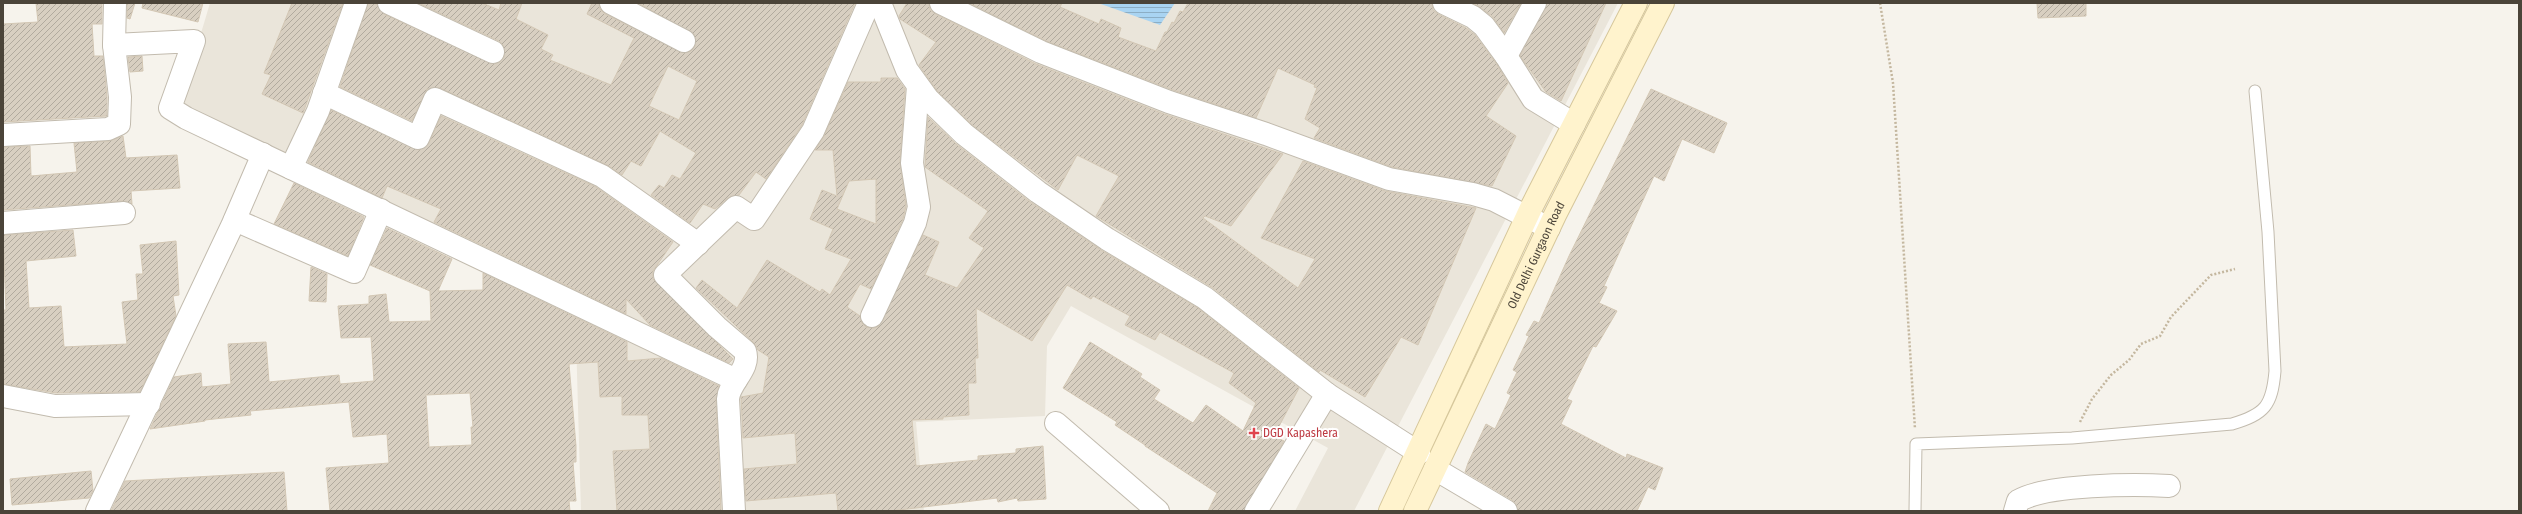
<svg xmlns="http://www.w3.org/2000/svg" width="2522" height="514" viewBox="0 0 2522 514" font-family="'Fira Sans Condensed',sans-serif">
  <defs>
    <pattern id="water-rules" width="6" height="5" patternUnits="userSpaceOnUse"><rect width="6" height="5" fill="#a9d4f2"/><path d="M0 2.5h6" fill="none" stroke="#8caec5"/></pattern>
    <pattern id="building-hatch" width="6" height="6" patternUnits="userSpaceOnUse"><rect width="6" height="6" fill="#d8cfc1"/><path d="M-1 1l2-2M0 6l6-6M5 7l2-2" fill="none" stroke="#b1aa9e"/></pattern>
  </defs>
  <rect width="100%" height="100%" fill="#f6f3ec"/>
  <polygon fill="#eae5da" points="210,3 1618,3 1354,511 1295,511 1328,448 1071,306 1047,346 1045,416 916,422 924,511 581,511 575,304 179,107"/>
  <polygon fill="url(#water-rules)" points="1098,3 1175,3 1160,25"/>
  <g fill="url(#building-hatch)" stroke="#d3c7b4" fill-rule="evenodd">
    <polygon points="36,3 102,3 102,24 92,24 94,56 103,56 107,97 107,116 3,122 3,24 38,22"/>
    <polygon points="127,3 135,3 130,19 127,18"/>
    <polygon points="143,3 203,3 198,22 142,8"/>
    <polygon points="292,3 343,3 303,113 262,94 271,75 264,73"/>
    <path d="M368,3L377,4L384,14L494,64L500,62L504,57L503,45L499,41L418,3H482L499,10L501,3H522L516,19L548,35L541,49L553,55L550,60L611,85L634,38L587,14L592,3H599L600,9L605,14L684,53L691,51L695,46L694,34L638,3H855L802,125L766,179L756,172L739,195L728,198L715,209L703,204L690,223L651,195L659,185L664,188L672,175L680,179L696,153L660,131L641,166L631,161L622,175L607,165L440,88L427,89L412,121L340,87ZM668,66L697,81L679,120L649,106Z"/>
    <polygon points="907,3 929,3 930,10 936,14 1036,64 1164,114 1283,154 1231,226 1205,216 1203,218 1298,288 1315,259 1261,238 1303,161 1385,191 1476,208 1418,345 1401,337 1365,397 1320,370 1319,372 1213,288 1096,216 1119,176 1077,155 1058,190 972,125 937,91 919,65 936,42 900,19 899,16"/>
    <polygon points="969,3 1062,3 1060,7 1099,24 1101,19 1121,28 1118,37 1156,51 1165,32 1167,32 1172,22 1174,23 1180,11 1183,12 1188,3 1432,3 1433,10 1438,14 1466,28 1475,35 1496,63 1508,83 1486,116 1516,136 1492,186 1392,167 1314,138 1320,128 1305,119 1317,88 1314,87 1315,85 1278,68 1256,118 1173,90 1046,41"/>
    <polygon points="1473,3 1521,3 1504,33 1492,16"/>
    <polygon points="1547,3 1606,3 1561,101 1546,92 1520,56"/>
    <polygon points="2037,3 2086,3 2086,16 2038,18"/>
    <polygon points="142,56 143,71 130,72 128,57"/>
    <path d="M881,78H897L905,89L900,162L906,206L903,219L871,289L860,284L847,307L860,316L862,323L866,327L874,328L879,326L923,235L939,242L925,275L957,288L984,248L969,238L988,211L925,167L928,117L956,144L1030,202L1101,250L1198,308L1299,388L1274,436L1284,441L1244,511H1208L1217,493L1145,446V445L1115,425L1117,422L1063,388L1090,342L1142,374L1140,377L1160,390L1154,399L1193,423L1206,405L1243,431L1256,403L1229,383L1234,373L1160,332L1155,340L1125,325L1130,316L1093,296L1091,299L1067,285L1032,341L976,308L978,358H975L976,383H968L969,415L943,417V419L912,420L916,466L978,460V456L1016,453V449L1043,446L1046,499L1018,501L1017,498L998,502L997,498L891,511H838L836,493L746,501L744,469L797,464L795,433L743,438L741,397L763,393L769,357L758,350L753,342L696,288L702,280L737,308L767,260L820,292L822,289L830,295L851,259L825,249L833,229L810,219L822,190L837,196L833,150H815L824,136L848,82H881ZM876,179V224L837,209L849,181Z"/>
    <polygon points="1651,89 1727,123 1714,153 1682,139 1664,181 1654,176 1604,286 1607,287 1599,303 1617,311 1596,347 1593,346 1567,399 1572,401 1561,424 1626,458 1627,454 1663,468 1655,490 1648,487 1637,511 1518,511 1512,500 1465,472 1468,463 1486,424 1495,429 1511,395 1507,393 1517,372 1513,370 1529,336 1526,335 1534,321 1539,323 1569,256"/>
    <polygon points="331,110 419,150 429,143 441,116 596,187 673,242 653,271 653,279 733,359 729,363 650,325 626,299 626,314 434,222 441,209 387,186 382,198 308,162"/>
    <polygon points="123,136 126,158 177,155 180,188 131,191 132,204 123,201 3,210 3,147 30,146 31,176 77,172 74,143 109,141"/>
    <polygon points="294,183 364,217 348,256 274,224"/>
    <path d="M387,228L452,259L438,291L483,290V273L627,342V361L661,358L719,386L716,400L721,511H617L613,451L650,449L648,415H622V396L600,397L598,362L569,364L576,446V462H573L576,501H569L570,511H330L326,468L389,463L387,434L353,437L349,402L250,411L251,415L205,420V421L150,429L174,377L201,373L202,387L231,384L228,344L266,342L269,382L339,375L340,384L374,381L371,337L341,338L338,306L369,304V296L386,294L389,322L431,321L430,291L370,265ZM470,393L473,427H471L472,445L429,447L426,395Z"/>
    <polygon points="73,230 76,256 26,261 29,308 61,306 64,347 127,344 122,302 138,300 136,274 143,274 140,245 176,241 179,295 173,296 176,316 140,392 56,393 3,384 3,310 6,310 3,235"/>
    <polygon points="311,267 327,274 326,302 309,301"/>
    <polygon points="91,471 93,491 89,498 12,505 10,479"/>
    <polygon points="284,472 287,511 111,511 125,481"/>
  </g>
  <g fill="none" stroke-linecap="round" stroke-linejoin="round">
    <defs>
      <path id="service" d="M1915,511L1916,444L2072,438L2232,424C2265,414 2272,406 2275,371L2268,232L2255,91"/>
      <g id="minor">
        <polyline points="389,3 493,52"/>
        <polyline points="611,3 684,41"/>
        <polyline points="880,3 907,70 928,99 964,134 1038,192 1107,239 1205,298 1327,394 1419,453"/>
        <polyline points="941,3 1041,52 1169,102 1266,134 1389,179 1473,194 1494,200 1549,228"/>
        <polyline points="1444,3 1473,17 1484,26 1506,56 1533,99 1574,124"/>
        <polyline points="114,45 194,41 170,108 186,118 736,380"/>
        <polyline points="1506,56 1535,3"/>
        <polyline points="324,93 418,138 435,99 602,176 698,244"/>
        <polyline points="3,135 108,129 119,124 120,97 114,45 115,3"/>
        <polyline points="291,168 318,111 356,3"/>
        <polyline points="235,220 354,272 381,210"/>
        <polyline points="3,223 124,213"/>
        <polyline points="872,316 915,223 919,207 912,163 918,86"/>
        <polyline points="3,396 55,406 149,404"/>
        <polyline points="1056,423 1158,511"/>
        <polyline points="1435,469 1506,511"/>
        <polyline points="97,511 232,226 263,154"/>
        <path d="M734,511L728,399C729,382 751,369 745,351L717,327L665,275L736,207L754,219L813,131L869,3"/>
        <polyline points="1256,511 1327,394"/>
        <path d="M2015,511L2018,501C2046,484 2136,484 2169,486"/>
      </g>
      <g id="secondary">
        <polyline points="1390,511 1531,208 1636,3"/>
        <path id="s1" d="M1415,511L1555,215L1663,3"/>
      </g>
    </defs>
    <use href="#service" stroke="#c2bbae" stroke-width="13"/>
    <use href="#minor" stroke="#c2bbae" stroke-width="24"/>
    <use href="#secondary" stroke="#d6c79b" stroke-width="24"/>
    <g stroke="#c4b79f" stroke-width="2.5" stroke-dasharray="2 2" stroke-linecap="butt">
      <polyline points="1880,3 1893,83 1915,429"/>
      <polyline points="2080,422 2092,399 2111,375 2129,360 2141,344 2160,336 2171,317 2211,275 2235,269"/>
    </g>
    <use href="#service" stroke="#fff" stroke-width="11"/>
    <use href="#minor" stroke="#fff" stroke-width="22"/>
    <use href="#secondary" stroke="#fff3cd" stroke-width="22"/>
  </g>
  <path fill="#e0444e" stroke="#fff" stroke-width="1.5" d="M1252 427h4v4h4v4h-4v4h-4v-4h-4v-4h4z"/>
  <g text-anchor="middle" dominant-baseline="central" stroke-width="4" stroke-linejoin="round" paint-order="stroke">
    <g font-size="12" fill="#4b4439" stroke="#fff">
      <text stroke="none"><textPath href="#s1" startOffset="283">Old Delhi Gurgaon Road</textPath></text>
    </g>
    <g font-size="12" fill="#be3a42" stroke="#fff" text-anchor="start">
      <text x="1263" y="433">DGD Kapashera</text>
    </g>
  </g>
  <rect width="2522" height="514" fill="none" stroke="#4b4439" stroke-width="8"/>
</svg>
